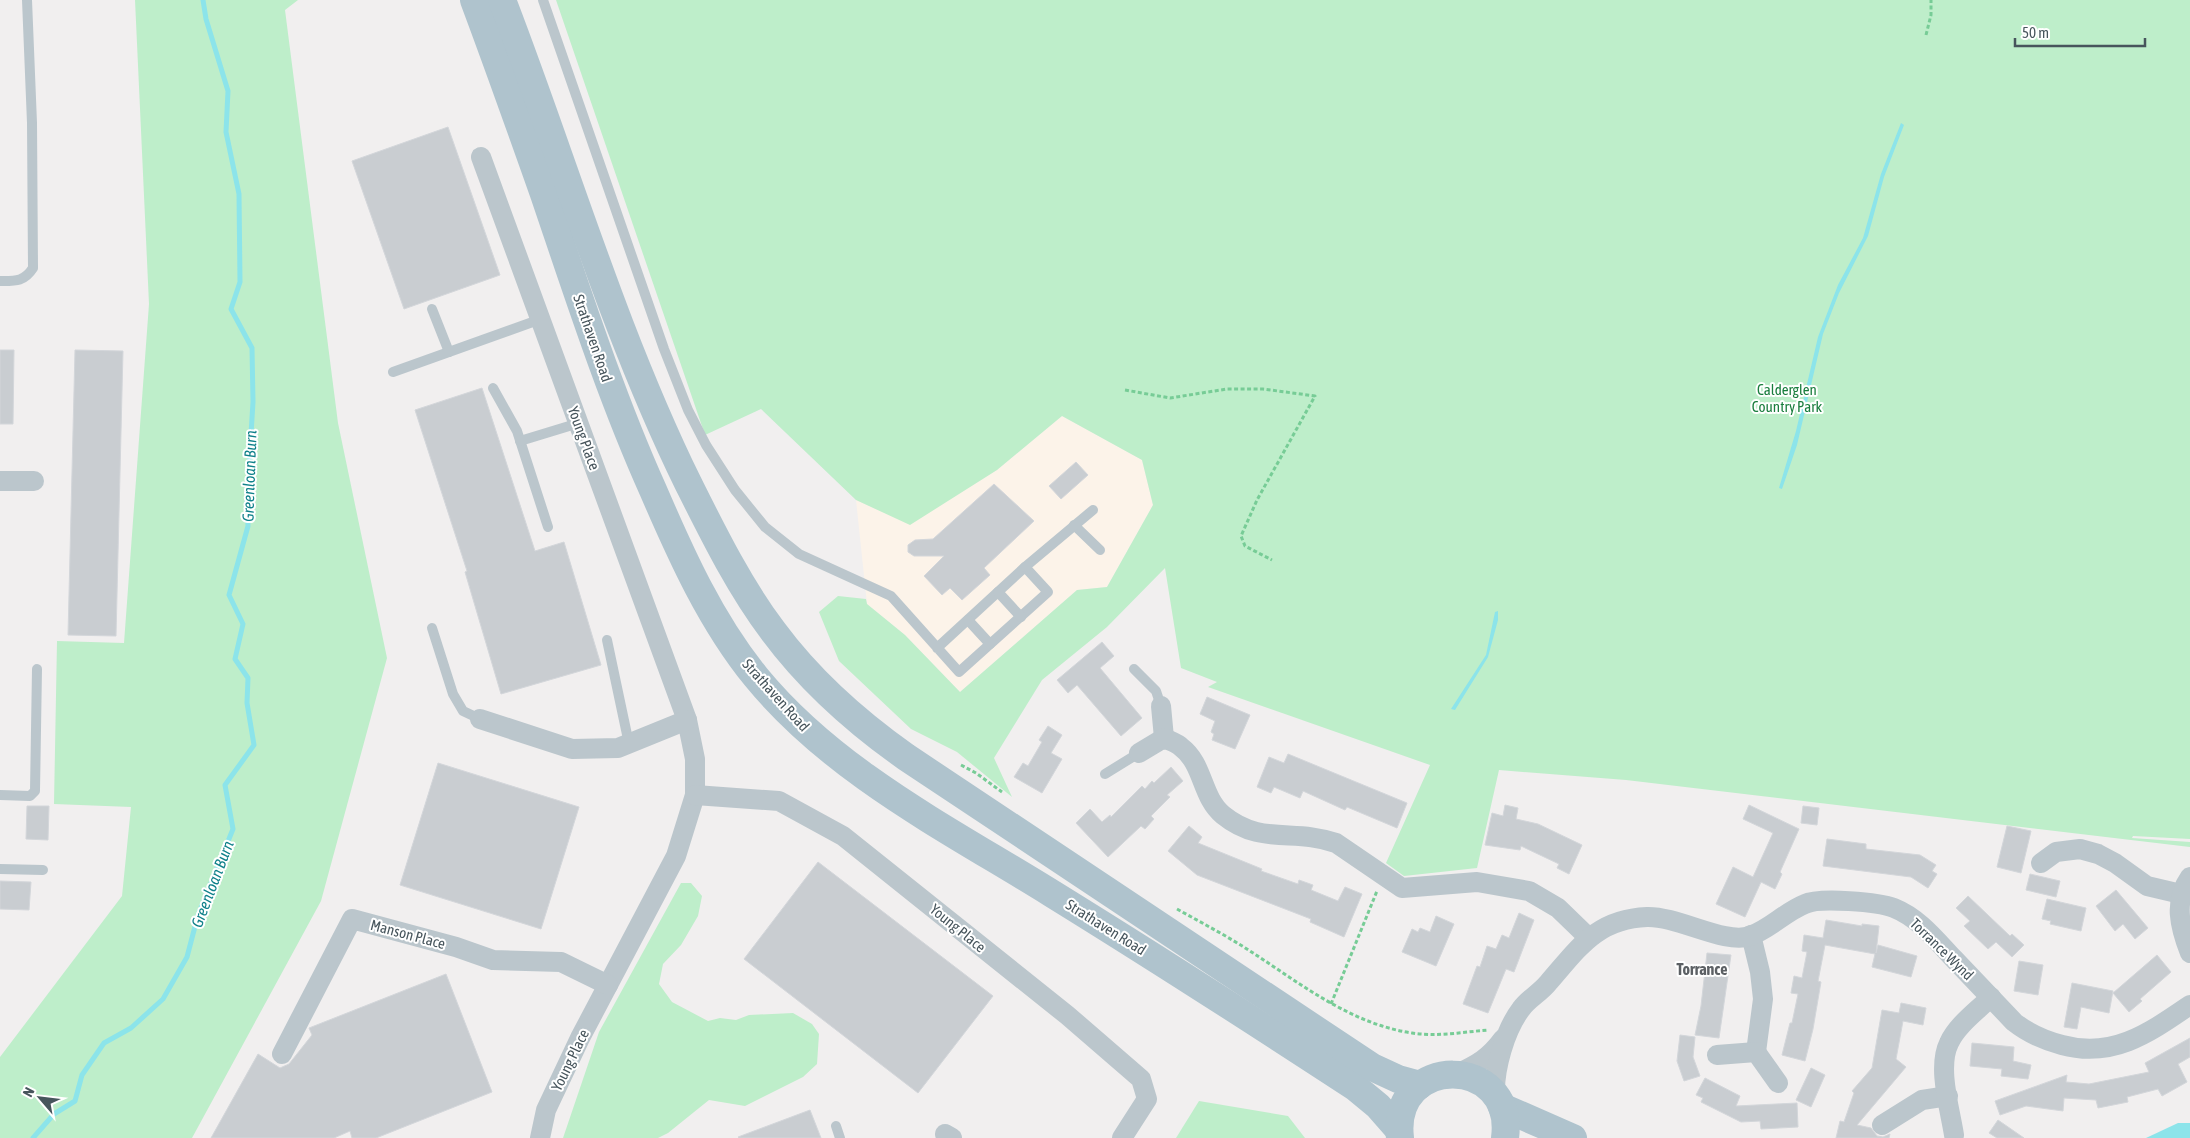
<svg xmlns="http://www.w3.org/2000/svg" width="2190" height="1138" viewBox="0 0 2190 1138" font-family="'Asap Condensed',sans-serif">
  <rect width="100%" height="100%" fill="#f1efef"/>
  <polygon fill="#fcf3e9" points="1062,416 1142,460 1153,505 1107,587 1077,590 960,692 905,635 867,604 856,500 910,524 997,470"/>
  <g fill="#beeeca">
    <polygon points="135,0 298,0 285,10 338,423 387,658 321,901 192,1138 0,1138 0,1057 122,896 131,807 54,804 57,641 124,643 149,304"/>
    <polygon points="556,0 2190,0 2190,839 2133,836 2132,838 2190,842 2190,847 1626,780 1499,770 1477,868 1404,876 1386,863 1430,765 1208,687 1217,682 1181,668 1165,568 1107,627 1042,680 994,758 1012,797 957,752 911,729 839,661 819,612 838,596 866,599 867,604 905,635 960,692 1077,590 1107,587 1153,505 1142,460 1062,416 997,470 910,525 856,500 761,409 705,435"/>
    <polygon points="681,883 691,883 702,896 698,916 681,945 663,964 659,984 672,1002 708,1021 720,1018 736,1020 749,1015 793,1013 812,1024 819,1034 817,1064 803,1077 745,1106 709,1100 668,1133 658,1138 563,1138 599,1032"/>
    <polygon points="1199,1101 1288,1116 1305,1138 1176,1138"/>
  </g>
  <g fill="#8ce4ea">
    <polygon points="1901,123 1904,125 1884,177 1868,236 1839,293 1823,334 1797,445 1782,489 1779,488 1796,431 1818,337 1838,285 1863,238 1881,174"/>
    <polygon points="1498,611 1498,620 1488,657 1455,710 1451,709 1486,655 1495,612"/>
    <polygon points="2178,1123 2190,1123 2190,1138 2146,1138"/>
  </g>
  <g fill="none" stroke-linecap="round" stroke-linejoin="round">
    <polyline stroke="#8ce4ea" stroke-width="5" points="33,1138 54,1114 75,1101 82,1075 104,1043 131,1028 163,999 187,957 198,915 233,829 225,785 254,745 247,703 248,678 235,659 243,624 229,595 248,526 247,499 253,402 252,348 231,309 240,282 239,194 226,132 228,91 206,19 203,0"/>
  </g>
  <g fill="#c9cdd1" stroke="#d3d6da">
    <polygon points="448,127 500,275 404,309 352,161"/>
    <polygon points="0,350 14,350 13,424 0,424"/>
    <polygon points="75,350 123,351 116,636 68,635"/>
    <polygon points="482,388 535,551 564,542 601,665 501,694 465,572 467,571 415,410"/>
    <polygon points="1076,462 1088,475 1061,499 1049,486"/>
    <polygon points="994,484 1034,521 984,568 990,575 962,600 950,588 942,595 924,576 944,556 914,556 908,552 908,545 915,540 933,539"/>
    <polygon points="1102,642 1114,656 1100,668 1142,718 1121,736 1077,685 1068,693 1057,680"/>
    <polygon points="1207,697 1250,715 1235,749 1212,740 1214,734 1211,732 1215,721 1200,714"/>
    <polygon points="1048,726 1062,735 1051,753 1062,759 1042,793 1014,777 1023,763 1028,766 1042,742 1039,740"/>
    <polygon points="1288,754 1407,803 1397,828 1347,807 1345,810 1303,791 1300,798 1274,787 1271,793 1257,787 1269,757 1284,763"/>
    <polygon points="438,763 579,807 541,929 400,885"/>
    <polygon points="1171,767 1183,781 1167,795 1170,797 1151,816 1154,819 1145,829 1141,826 1108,857 1076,823 1090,809 1102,822 1110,815 1111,817 1142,786 1145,789 1152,781 1154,783"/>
    <polygon points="1505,805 1518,808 1516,819 1538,824 1582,845 1569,874 1557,868 1559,864 1521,846 1520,850 1485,845 1492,813 1503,816"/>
    <polygon points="1749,805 1799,829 1780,872 1782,874 1775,889 1761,882 1745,917 1716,904 1733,867 1753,877 1773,833 1743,819"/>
    <polygon points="27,806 49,806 48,840 26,839"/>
    <polygon points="1803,806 1819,808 1817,825 1801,823"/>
    <polygon points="1189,826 1202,837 1198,843 1262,869 1261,871 1298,884 1299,880 1313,885 1311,890 1338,901 1345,887 1362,894 1344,937 1310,922 1311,919 1197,875 1168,851"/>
    <polygon points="2007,826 2031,831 2021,873 1997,867"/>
    <polygon points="1827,839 1866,844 1866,849 1920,855 1936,865 1932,871 1937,874 1928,888 1911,877 1823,866"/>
    <polygon points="818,862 993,996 918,1093 744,959"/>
    <polygon points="2030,874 2060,881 2056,897 2026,890"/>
    <polygon points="0,881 31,882 29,910 0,909"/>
    <polygon points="2116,890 2148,928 2135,939 2123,924 2115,931 2096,906"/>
    <polygon points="1968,896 2010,936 2012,934 2024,945 2012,957 1996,942 1988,949 1964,926 1970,921 1956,908"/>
    <polygon points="2047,899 2086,908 2081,931 2050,924 2051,921 2042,919"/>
    <polygon points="1519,913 1534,920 1514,972 1506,969 1488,1013 1463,1004 1477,966 1480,967 1487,946 1496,949 1502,935 1509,938"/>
    <polygon points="1436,916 1454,924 1436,966 1402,952 1412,929 1418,932 1420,928 1430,932"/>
    <polygon points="1826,920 1862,926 1862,924 1879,926 1876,953 1878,945 1917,956 1911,977 1872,967 1875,954 1825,945 1818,981 1821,982 1813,1029 1805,1061 1782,1055 1790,1023 1792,1023 1798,994 1791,993 1794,976 1802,978 1807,952 1802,951 1804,935 1823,938"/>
    <polygon points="1707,953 1731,955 1719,1038 1695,1035 1701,1006"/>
    <polygon points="2157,955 2171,972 2140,999 2142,1001 2129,1012 2113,993"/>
    <polygon points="2019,961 2043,965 2038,995 2014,991"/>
    <polygon points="446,974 492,1092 376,1138 352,1138 350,1131 334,1138 211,1138 258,1054 280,1068 289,1064 312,1035 309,1028"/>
    <polygon points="2072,983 2113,991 2109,1013 2081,1007 2077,1029 2064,1027"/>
    <polygon points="1901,1003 1926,1008 1923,1025 1903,1021 1896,1059 1906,1067 1857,1125 1871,1128 1877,1136 1883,1137 1890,1134 1889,1138 1836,1138 1840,1121 1844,1122 1854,1093 1852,1091 1872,1068 1882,1010 1899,1013"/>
    <polygon points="1680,1035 1695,1037 1693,1057 1700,1076 1684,1081 1677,1061"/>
    <polygon points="2190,1038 2190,1057 2178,1064 2187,1082 2162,1096 2158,1089 2127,1097 2128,1102 2098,1108 2096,1100 2064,1098 2063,1111 2026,1106 2000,1115 1995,1101 2067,1075 2066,1082 2089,1084 2149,1072 2145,1063"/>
    <polygon points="1972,1043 2014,1047 2013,1061 2031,1065 2028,1079 2001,1076 2002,1069 1970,1066"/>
    <polygon points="1811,1068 1825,1075 1811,1107 1796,1100"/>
    <polygon points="1705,1078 1740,1096 1736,1106 1797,1103 1798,1127 1761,1129 1760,1121 1741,1122 1701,1102 1703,1098 1696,1095"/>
    <polygon points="810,1110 821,1138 739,1138 738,1137"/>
    <polygon points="1998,1120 2024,1138 1997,1138 1989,1133"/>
  </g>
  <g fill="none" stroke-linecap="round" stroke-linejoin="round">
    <g stroke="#77cc96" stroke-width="3" stroke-dasharray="4 2.5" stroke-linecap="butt">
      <polyline points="1926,35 1931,15 1931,0"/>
      <polyline points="1125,390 1170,398 1227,389 1263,389 1315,396 1257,500 1241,536 1245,546 1272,560"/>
      <polyline points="961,765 976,773 1002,792"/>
      <path d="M1177,909C1202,923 1227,936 1250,951C1301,984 1351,1024 1412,1033C1437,1037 1463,1032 1488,1030"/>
      <polyline points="1331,1004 1377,891"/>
    </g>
    <g stroke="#bbc6cc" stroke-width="10">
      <polyline points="543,0 664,349 688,410 706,445 735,490 765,527 799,554 891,596 959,672 1048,592 1025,567 937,648"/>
      <path d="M0,281C15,281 24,282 33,268L32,123L27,0"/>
      <polyline points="432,309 449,352"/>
      <polyline points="393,372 541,319"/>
      <polyline points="493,388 517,431 548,527"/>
      <polyline points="520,441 579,423"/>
      <polyline points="1074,525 1100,550"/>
      <polyline points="1025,567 1093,510"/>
      <polyline points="998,592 1021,617"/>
      <polyline points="968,620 990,644"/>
      <polyline points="432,628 453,694 463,711 480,719"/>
      <polyline points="607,640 629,744"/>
      <polyline points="1134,669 1156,691 1161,706"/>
      <polyline points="1105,774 1139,753"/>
      <polyline points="0,795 30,796 35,791 37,669"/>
      <polyline points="0,869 43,870"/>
      <polyline points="836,1126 840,1138"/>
    </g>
    <g stroke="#bbc6cc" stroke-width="20">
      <polyline points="481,157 687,720 695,759 695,795 676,856 580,1038 546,1110 540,1138"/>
      <polyline points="0,481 34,481"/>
      <polyline points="1161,706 1164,738"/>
      <polyline points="480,719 572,749 618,748 687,720"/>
      <path d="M1139,753L1164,738C1170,741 1177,743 1181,747C1204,764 1201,797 1223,815C1261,846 1294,828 1336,843L1402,888L1477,882L1529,891L1558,908L1589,938"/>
      <polyline points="695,795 779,801 843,836 1067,1015 1141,1079 1147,1099 1122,1138"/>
      <polyline points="2041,863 2056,852 2080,849 2098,854 2115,863 2147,886 2181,894"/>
      <path d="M2190,877C2173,901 2180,928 2190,953"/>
      <polyline points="1751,935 1760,972 1763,999 1756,1052"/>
      <polyline points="282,1054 352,919 456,947 493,960 561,962 608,985"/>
      <polyline points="1717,1055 1756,1052 1778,1083"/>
      <path d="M1457,1074C1478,1064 1489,1058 1503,1039"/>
      <path d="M1495,1095C1494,1069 1505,1030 1521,1009C1528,999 1540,993 1548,983C1578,949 1596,919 1647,917C1678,916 1725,945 1750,936C1770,929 1785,912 1805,904C1819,897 1879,902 1894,908C1919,918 1936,940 1954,959C1974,980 1994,1001 2014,1022C2029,1034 2043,1040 2062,1045C2113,1059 2149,1033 2190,1005"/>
      <polyline points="1882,1125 1922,1100 1948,1096"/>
      <polyline points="945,1134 952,1138"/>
      <path d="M1954,1135C1950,1109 1937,1067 1949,1043C1957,1025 1977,1011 1991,997"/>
    </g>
    <g stroke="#afc3cd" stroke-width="28">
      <path d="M474,0C498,64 521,129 544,194C578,294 610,394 653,490C681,555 711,622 756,677C834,772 948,829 1051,893C1153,956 1254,1021 1355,1087L1378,1106L1399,1130"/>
      <path d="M502,0C564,161 612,328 688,483C713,533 739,586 773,631C810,681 855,721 906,757L1372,1067L1398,1079L1420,1085"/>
      <polyline points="1502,1107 1573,1138"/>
      <path d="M1400,1138C1390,1053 1516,1054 1505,1138"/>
    </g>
  </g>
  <g text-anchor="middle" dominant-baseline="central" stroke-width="4" stroke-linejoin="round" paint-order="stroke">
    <g font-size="15" fill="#47555c" stroke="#fff">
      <text transform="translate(593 338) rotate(71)">Strathaven Road</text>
      <text transform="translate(584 438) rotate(70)">Young Place</text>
      <text transform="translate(776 695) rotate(48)">Strathaven Road</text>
      <text transform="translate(1106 927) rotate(32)">Strathaven Road</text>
      <text transform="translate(958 928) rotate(39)">Young Place</text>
      <text transform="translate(408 934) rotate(15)">Manson Place</text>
      <text transform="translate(1942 949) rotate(44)">Torrance Wynd</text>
      <text transform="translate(570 1060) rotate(-64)">Young Place</text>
    </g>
    <g font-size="15" fill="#197d3d" stroke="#fff">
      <text x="1787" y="389">Calderglen<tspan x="1787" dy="17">Country Park</tspan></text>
    </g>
    <g font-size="16" font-style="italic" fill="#0f818a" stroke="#fff">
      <text transform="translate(249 476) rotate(-88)">Greenloan Burn</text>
      <text transform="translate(212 884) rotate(-69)">Greenloan Burn</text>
    </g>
    <g font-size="16" font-weight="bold" fill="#5c6064" stroke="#fff">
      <text x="1702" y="969">Torrance</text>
    </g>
  </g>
  <g transform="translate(40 1098) rotate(298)" stroke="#ffffff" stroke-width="4" paint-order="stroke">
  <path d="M0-4L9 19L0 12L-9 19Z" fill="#47555c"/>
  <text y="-8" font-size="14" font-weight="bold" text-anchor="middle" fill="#47555c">N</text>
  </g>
  <path d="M2015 38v8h130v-8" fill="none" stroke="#47555c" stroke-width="2.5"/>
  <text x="2022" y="38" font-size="15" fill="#47555c" stroke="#ffffff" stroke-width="4" paint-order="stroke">50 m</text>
</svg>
